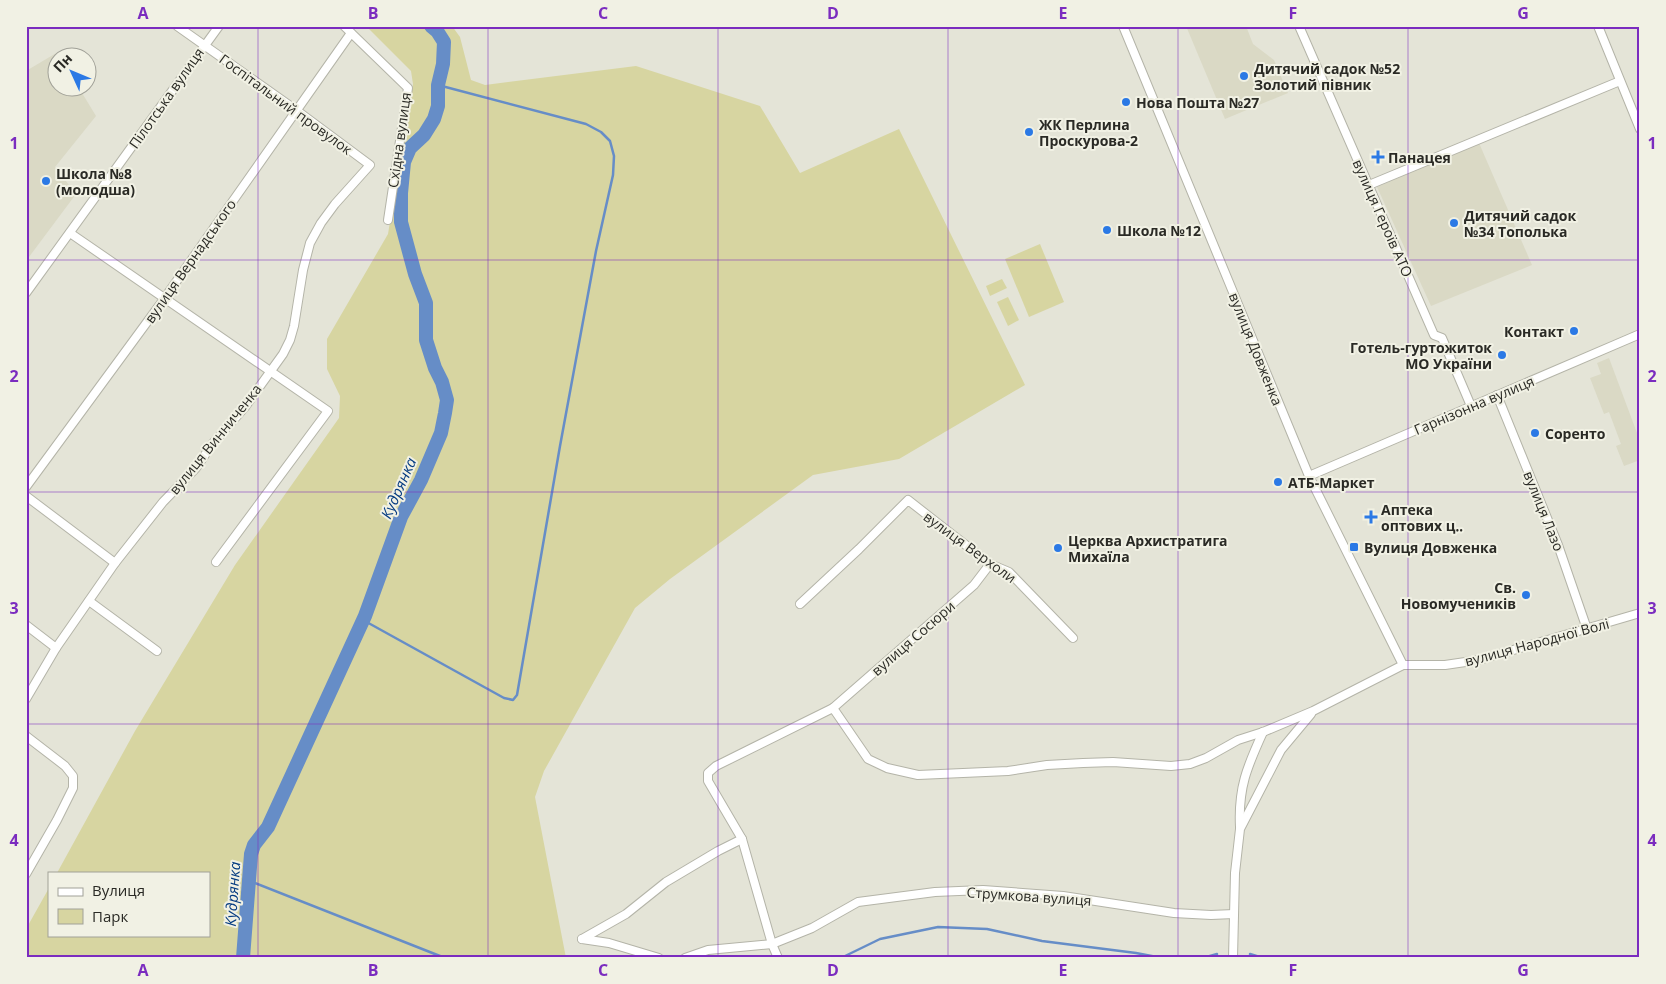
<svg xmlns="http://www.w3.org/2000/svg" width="1666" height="984" viewBox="0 0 1666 984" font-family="'Open Sans',sans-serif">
  <rect width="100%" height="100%" fill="#e4e4d7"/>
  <g fill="#dad9c5">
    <polygon points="1186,26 1246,26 1253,44 1274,60 1288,93 1225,119"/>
    <polygon points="58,52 61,57 58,58 58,88 79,88 96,116 55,167 76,194 26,261 26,71"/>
    <polygon points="1479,143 1532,265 1431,306 1377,187"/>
    <polygon points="1609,358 1640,441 1640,460 1624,466 1616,446 1621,444 1609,412 1604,414 1590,378 1601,374 1597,363"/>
  </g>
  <g fill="#d7d5a1">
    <polygon points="366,26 452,26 460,37 471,80 485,85 636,66 760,106 800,173 899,129 1025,385 899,459 813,475 670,579 635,608 544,771 535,797 566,958 26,958 26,929 49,888 49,935 209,935 209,873 57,873 135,731 235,565 339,418 340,396 327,369 327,339 388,234 413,84 411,71"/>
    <polygon points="1040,244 1064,302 1029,317 1005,259"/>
    <polygon points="1002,279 1007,288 990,296 986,286"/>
    <polygon points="1008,297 1019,320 1008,326 997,302"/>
  </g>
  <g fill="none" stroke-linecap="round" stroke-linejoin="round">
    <g stroke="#668dc7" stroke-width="2.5">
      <polyline points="363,620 504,698 513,700 517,695 560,446 596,251 613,175 614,156 610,141 601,132 586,124 438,85"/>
      <polyline points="250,881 445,958"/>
      <polyline points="1250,954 1263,958"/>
      <polyline points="841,958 880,939 938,927 987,929 1042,941 1136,953 1162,958"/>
      <polyline points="1203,958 1217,954"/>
    </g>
    <polyline stroke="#668dc7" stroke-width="14" points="243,958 251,854 254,845 268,827 365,616 401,517 421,480 441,433 445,413 447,400 442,382 435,368 426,340 426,303 415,274 401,222 401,193 404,162 410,148 424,135 434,119 438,106 438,85 443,64 444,42 437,31 431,26"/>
    <defs>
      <g id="minor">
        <polyline points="344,26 408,88 388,220"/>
        <polyline points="1123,26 1309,476 1403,665"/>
        <polyline points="1299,26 1434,335 1442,338 1471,406"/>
        <polyline points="1598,26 1640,129"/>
        <polyline points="1369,185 1620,81"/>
        <polyline points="70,233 328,411 216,562"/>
        <polyline points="26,293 219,26"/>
        <polyline points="1497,395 1558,545 1587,629"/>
        <polyline points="1309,476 1640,334"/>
        <polyline points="26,487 164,299 351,33"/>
        <polyline points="26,496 115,563"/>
        <polyline points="89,601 157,651"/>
        <polyline points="800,604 859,549 908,500 990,564 1009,572 1073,638"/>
        <polyline points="26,625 56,648"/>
        <polyline points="26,699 56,648 115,563 163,502 196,468 213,443 245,407 283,354 290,340 294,326 303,270 310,243 321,223 335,204 370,165 296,110 177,26"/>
        <polyline points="833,708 974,585 990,564"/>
        <polyline points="26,736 65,766 73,776 73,788 57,820 26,874"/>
        <path d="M1240,827C1238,788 1247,767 1263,732"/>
        <polyline points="582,939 626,914 666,882 718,851 742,839"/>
        <polyline points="582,939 609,943 659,958"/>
        <polyline points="685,958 708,950 772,944 812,928 858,902 935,892 983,890 1063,896 1174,913 1211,915 1234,914"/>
        <polyline points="778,958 772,944 742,839 708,781 708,773 716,766 833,708 868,759 887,768 918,775 1008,771 1047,765 1083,763 1113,762 1171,766 1190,764 1206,758 1238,740 1263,732 1313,711 1403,665 1445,665 1479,660 1640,613"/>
        <polyline points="1233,958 1235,873 1240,829 1281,750 1311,714"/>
      </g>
    </defs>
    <use href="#minor" stroke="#b4b4a8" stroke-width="10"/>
    <use href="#minor" stroke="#fff" stroke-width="8"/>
  </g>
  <path fill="none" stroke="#7b2cbf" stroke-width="1" stroke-opacity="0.55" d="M258,26V958M488,26V958M718,26V958M948,26V958M1178,26V958M1408,26V958M26,260H1640M26,492H1640M26,724H1640"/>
  <g fill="#2b79e5" stroke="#f1f1e4" stroke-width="2">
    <circle cx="1244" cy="76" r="5"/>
    <circle cx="1126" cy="102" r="5"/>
    <circle cx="1029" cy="132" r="5"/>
    <path d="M1375.5 149.5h5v5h5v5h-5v5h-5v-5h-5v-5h5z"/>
    <circle cx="46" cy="181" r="5"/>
    <circle cx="1454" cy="223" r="5"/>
    <circle cx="1107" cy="230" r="5"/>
    <circle cx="1574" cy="331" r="5"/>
    <circle cx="1502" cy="355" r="5"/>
    <circle cx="1535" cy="433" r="5"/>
    <circle cx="1278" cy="482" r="5"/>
    <path d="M1368.5 509.5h5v5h5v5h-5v5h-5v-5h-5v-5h5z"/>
    <rect x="1349" y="542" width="10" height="10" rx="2.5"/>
    <circle cx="1058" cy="548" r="5"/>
    <circle cx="1526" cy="595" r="5"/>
  </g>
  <g text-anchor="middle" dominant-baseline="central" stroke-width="4" stroke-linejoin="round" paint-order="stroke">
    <g font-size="14" font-weight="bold" fill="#2a2a25" stroke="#f1f1e4" text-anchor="start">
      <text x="1254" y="68">Дитячий садок №52<tspan x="1254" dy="16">Золотий півник</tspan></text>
      <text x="1136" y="102">Нова Пошта №27</text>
      <text x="1039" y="124">ЖК Перлина<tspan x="1039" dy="16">Проскурова-2</tspan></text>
      <text x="1388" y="157">Панацея</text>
      <text x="56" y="173">Школа №8<tspan x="56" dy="16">(молодша)</tspan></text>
      <text x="1464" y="215">Дитячий садок<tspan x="1464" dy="16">№34 Тополька</tspan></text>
      <text x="1117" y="230">Школа №12</text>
      <text x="1564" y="331" text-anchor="end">Контакт</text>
      <text x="1492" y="347" text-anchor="end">Готель-гуртожиток<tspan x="1492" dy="16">МО України</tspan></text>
      <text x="1545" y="433">Соренто</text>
      <text x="1288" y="482">АТБ-Маркет</text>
      <text x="1381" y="509">Аптека<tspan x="1381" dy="16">оптових ц‥</tspan></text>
      <text x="1068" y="540">Церква Архистратига<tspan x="1068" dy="16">Михаїла</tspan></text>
      <text x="1364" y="547">Вулиця Довженка</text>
      <text x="1516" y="587" text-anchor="end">Св.<tspan x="1516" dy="16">Новомучеників</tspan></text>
    </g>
    <g font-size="14" fill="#2a2a25" stroke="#f1f1e4">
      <text transform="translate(166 98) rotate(-55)">Пілотська вулиця</text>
      <text transform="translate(286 104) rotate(36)">Госпітальний провулок</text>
      <text transform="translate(399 140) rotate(-82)">Східна вулиця</text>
      <text transform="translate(1383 218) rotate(66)">вулиця Героїв АТО</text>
      <text transform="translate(190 261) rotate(-55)">вулиця Вернадського</text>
      <text transform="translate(1256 349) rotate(68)">вулиця Довженка</text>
      <text transform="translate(1474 405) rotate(-23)">Гарнізонна вулиця</text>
      <text transform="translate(215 439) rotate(-51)">вулиця Винниченка</text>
      <text transform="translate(1544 511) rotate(68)">вулиця Лазо</text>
      <text transform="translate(970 547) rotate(36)">вулиця Верхоли</text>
      <text transform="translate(913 638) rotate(-41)">вулиця Сосюри</text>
      <text transform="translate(1537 642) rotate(-15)">вулиця Народної Волі</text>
      <text transform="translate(1029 896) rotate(4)">Струмкова вулиця</text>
    </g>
    <g font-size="15" font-style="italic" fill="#043b80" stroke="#f1f1e4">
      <text transform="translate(398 488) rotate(-66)">Кудрянка</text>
      <text transform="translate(232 894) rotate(-86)">Кудрянка</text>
    </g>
  </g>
  <rect width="1666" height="984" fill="none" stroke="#f1f1e4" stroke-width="55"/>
  <rect x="48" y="872" width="162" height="65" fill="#f1f1e4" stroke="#a1a198"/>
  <rect x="58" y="888" width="25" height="8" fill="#ffffff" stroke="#a1a198"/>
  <text x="92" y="896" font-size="15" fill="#2a2a25">Вулиця</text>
  <rect x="58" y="909" width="25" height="15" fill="#d7d5a1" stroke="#a1a198"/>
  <text x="92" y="922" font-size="15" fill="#2a2a25">Парк</text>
  <g transform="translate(72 72) rotate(314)"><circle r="24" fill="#f1f1e4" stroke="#a1a198"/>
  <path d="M0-4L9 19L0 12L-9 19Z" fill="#2b79e5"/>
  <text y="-8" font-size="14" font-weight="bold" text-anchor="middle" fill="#2a2a25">Пн</text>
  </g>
  <rect x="28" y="28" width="1610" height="928" fill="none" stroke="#7b2cbf" stroke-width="2"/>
  <g font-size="16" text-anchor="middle" font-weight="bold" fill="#7b2cbf">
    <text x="143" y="19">A</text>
    <text x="373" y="19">B</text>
    <text x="603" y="19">C</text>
    <text x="833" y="19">D</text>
    <text x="1063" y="19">E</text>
    <text x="1293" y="19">F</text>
    <text x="1523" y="19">G</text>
    <text x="14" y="149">1</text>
    <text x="1652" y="149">1</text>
    <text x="14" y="382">2</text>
    <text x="1652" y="382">2</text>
    <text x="14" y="614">3</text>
    <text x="1652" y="614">3</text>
    <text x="14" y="846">4</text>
    <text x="1652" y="846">4</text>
    <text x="143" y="976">A</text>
    <text x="373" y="976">B</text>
    <text x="603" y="976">C</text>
    <text x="833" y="976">D</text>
    <text x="1063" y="976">E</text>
    <text x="1293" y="976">F</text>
    <text x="1523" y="976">G</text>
  </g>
</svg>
